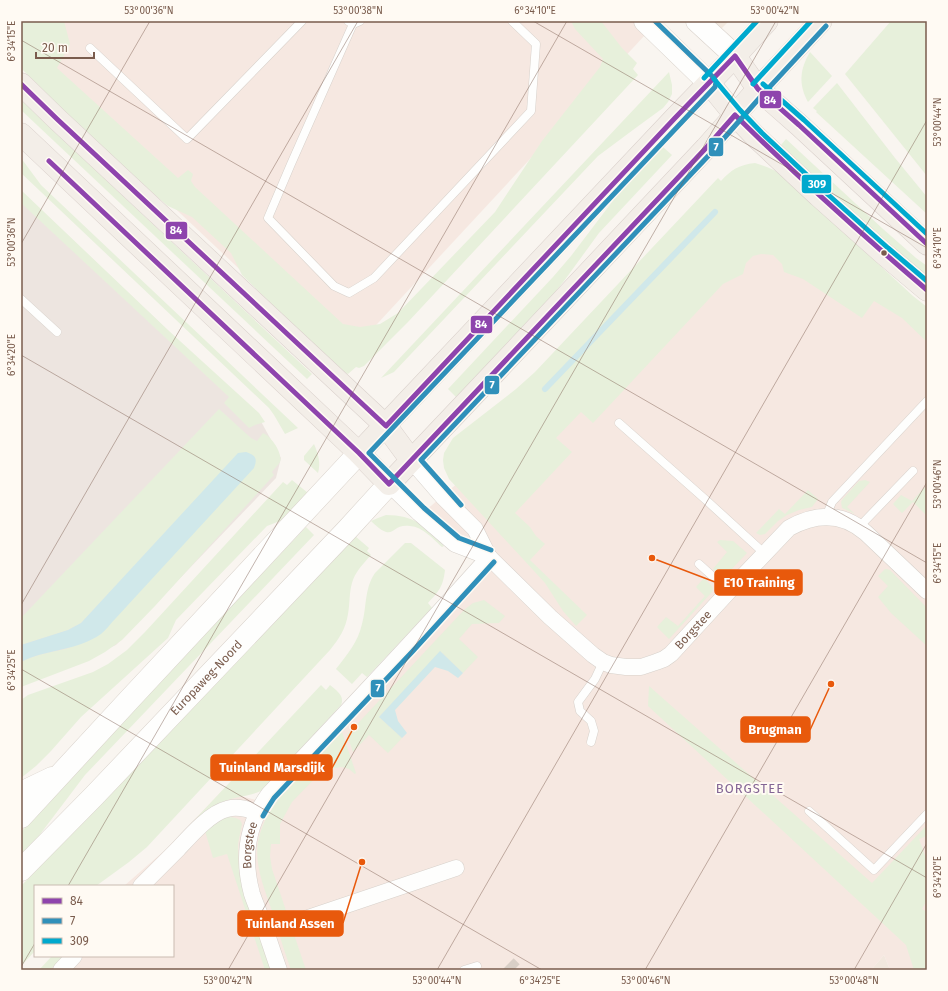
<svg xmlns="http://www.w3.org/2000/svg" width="948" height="991" viewBox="0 0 948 991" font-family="'Fira Sans',sans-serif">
  <rect width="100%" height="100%" fill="#f9f5f0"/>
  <g fill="#f2e8de">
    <polygon points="709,21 729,21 719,31"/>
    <polygon points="884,955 890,970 871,970"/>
  </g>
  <g fill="#f6e8e1">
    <polygon points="21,21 658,21 340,364 21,63"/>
    <polygon points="782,192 927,341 927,970 890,970 884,955 871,970 41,970 54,956 173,956 173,886 124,886 165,850 222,791 271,804 489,565 425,511 494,452"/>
  </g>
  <polygon fill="#ede5e0" points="21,191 258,416 281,458 276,478 116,645 21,685"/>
  <g fill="#e7f0db">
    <polygon points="21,21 64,21 70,44 57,68 178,178 188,170 193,174 191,181 195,187 343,324 360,327 380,324 398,313 495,212 542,141 600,67 603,59 575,29 571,21 601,21 622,48 637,63 633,69 638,75 408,322 364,366 359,368 356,367 348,374 340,370 329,360 242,275 231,253 192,217 168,206 101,150 21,68"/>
    <polygon points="891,21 927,21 927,176 845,74"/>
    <path d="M810,52L832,76L808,102C798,84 800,69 810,52Z"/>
    <polygon points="669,72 672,85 672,94 668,102 663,108 637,127 598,156 394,372 381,378"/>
    <polygon points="837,83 895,158 927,197 927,214 816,112 817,111 813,108"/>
    <polygon points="21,100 312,374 307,379 21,110"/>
    <polygon points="786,139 883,229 916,258 927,266 927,277 894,250 781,145"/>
    <polygon points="663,147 672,155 599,233 564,281 552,296 456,397 448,389 553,277 571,256 615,198"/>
    <polygon points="21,158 41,185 298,428 285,434 274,415 269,408 21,173"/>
    <path d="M755,163C765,166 772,169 781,174L913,296L927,307V342L902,318L874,301L862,318L803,279L784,272L782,264L773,255L761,254L753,256L746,263L743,274L723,284L593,423L581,412L556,438L572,452L515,513L530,527L536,536L545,544L530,560L587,615L576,626L563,611L545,583L534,571L449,479L444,468L443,460L444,453L453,438L516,389L535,372L718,178L721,181C732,169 739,165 755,163Z"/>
    <polygon points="21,190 169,331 259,413 265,422 255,425 249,428 224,403 229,397 21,203"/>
    <path d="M219,409L251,438L257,441L263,433C271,436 283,453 280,462C278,465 274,469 272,472L274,475L155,606L122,640L105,652L89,661L21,687V662C36,654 54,652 69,648L246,452L238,454L81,623L68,630L21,645V618Z"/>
    <path d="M314,444C318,453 321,463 318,473L304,460V456Z"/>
    <polygon points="292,480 308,493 285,519 267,526 176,620 168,638 81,717 51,751 36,766 21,778 21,700 28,695 93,672 108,664 127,650 145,632 283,482 287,485"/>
    <polygon points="865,480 870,482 847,507 855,514 842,508 841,502 842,500 859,481"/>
    <polygon points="927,485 927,516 913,502 902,513 893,504 901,495 912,501"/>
    <polygon points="808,490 818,499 812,507 799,510 787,515 778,521 765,534 760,535 756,533 779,509 785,514"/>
    <path d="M386,515C414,515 426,526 444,546L442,547C433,539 423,527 410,526C389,523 396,545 371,521L378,518Z"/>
    <polygon points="306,527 314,535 85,775 38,837 21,854 21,832 187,653"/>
    <path d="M355,536L369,548L367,551L371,555C363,564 355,572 352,583C349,593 350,604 348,614C346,628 339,639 330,650L147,847L129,862L96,886H35V951L21,966V886L156,747L208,690Z"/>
    <path d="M720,540L733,541L747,553L727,574C721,577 718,573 713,569L727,552L717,542Z"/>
    <path d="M405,543H411L445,570C443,587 439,591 428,603L432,608L367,677L362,673L352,684L336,669C347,655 358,642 362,624C367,607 364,589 375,573Z"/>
    <polygon points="885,569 887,569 890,570 927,608 927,646 891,613 878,597 888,586 878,576"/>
    <polygon points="704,578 710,584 713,588 712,592 669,639 657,627 666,617 678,626 705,596 696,587"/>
    <polygon points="484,600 505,616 499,623 472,624 459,639 478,657 463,673 441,652 379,717 402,738 388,753 369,735 353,752 347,735 464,610 473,603"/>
    <path d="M321,685L326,690L330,685C337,691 345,696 341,705L264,789C255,795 245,795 235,798C229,799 223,802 217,805L155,862Z"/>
    <polygon points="649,686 872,883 927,825 927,836 919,839 927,861 927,900 922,909 927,912 927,970 914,970 906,945 648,706"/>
    <path d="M342,732L356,773L355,774L349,769L342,767L335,768L327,770L319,774L292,802L280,824V844H271L270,856L272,869L306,970H291C284,950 278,931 272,911C265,890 254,865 258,842C261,826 268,813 277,801Z"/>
    <polygon points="230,817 236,818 240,820 242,824 238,844 239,872 271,970 265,970 227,854 213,858 205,831 221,819"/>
    <polygon points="52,956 64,956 50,970 39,970"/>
  </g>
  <g fill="#d0e8ea">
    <path d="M246,452C255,455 258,458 254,468L116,618C111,623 106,630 101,634C77,651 46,649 21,662V645L68,630L81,623L238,453Z"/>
    <polygon points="440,651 463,673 458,678 448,671 435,667 395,710 398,721 407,733 402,738 379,717"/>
  </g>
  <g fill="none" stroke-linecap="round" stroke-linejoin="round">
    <polyline stroke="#d0e8ea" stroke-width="6" points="545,389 715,212"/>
    <polyline stroke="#d9cfc7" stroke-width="16" stroke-dasharray="16 8" stroke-linecap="butt" points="508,964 514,970"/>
    <defs>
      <g id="lane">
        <polyline points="348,21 353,24 360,21"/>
        <polyline points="353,24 291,164 268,218 334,286 349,293 374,278 531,111 536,44 512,21"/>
        <polyline points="90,48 187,139 302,21"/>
        <polyline points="21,299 57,332"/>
        <polyline points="619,423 706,500 764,553"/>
        <polyline points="826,517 832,502 927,401"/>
        <polyline points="859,527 913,471"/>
        <polyline points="699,564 729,591"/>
        <polyline points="591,742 594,731 591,721 580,711 578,702 595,679 603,662"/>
        <polyline points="809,811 874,870 927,814"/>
        <polyline points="464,970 477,966"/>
      </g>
      <g id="street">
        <path id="s1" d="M411,460L443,497L475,529L489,557L550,617L593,655L603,662L611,665L626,667H641L656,662L664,659L671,654L729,591L789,528C816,513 842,512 866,533L927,591"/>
        <polyline points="389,484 419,513 455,544 489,557"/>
        <path d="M141,886C153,874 165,862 178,849C190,836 210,813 227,809C238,806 248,809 257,813"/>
        <polyline points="293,923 456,868"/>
        <polyline points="61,970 74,956"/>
        <path id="s2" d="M279,970C273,953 268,937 262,920C259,912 255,903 252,894C242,858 247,824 269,794C343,716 417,638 489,557"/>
      </g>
      <g id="secondary">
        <polyline points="645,21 709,83"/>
        <polyline points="697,21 735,56"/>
        <polyline points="21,791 25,791 52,778"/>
        <polyline points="21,817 129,700 359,453"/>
        <path id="s3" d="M21,870L94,796L347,530L389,484"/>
      </g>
      <g id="primary">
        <polyline points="735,56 758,89 799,125 927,244"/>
        <polyline points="709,83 735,115 757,138 819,196 883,253 927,290"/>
        <polyline points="21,84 57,119 386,426 411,460"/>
        <polyline points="21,134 359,453 389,484 497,370 706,148 758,89 821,21"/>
        <polyline points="359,453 675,118 735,56 767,21"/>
      </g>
    </defs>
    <use href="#lane" stroke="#d7d1cb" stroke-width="9"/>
    <use href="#street" stroke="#d7d1cb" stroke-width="17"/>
    <use href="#secondary" stroke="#d9d2cb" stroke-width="23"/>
    <use href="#primary" stroke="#dad1cc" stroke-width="23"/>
    <use href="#lane" stroke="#fefefd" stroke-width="8"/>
    <use href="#street" stroke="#fefefd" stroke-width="16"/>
    <use href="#secondary" stroke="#fefefd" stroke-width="22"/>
    <use href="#primary" stroke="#f3eee8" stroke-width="22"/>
    <defs>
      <g id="bus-1">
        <polyline points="21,84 57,119 386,426 675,118 735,56 758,89 799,125 927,244"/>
        <path d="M49,161L359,453L389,484L706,148L735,115C797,176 861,234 927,290"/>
      </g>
      <g id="bus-2">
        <polyline points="461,505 421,460 711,153 763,94 826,26"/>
        <polyline points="491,550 459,538 424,508 369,453 715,87 716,82 714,78 655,21"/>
        <polyline points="263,816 267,809 274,798 412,652 494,562"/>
      </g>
      <g id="bus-3">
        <polyline points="704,78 757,21"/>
        <polyline points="714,79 740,110 762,133 824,191 888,248 927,281"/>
        <polyline points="753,84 811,21"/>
        <polyline points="763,84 804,120 927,234"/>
      </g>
    </defs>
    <use href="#bus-1" stroke="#fffaf3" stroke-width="8"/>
    <use href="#bus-2" stroke="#fffaf3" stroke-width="8"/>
    <use href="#bus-3" stroke="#fffaf3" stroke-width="8"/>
    <use href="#bus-1" stroke="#8e44ad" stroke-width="5"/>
    <use href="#bus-2" stroke="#3090ba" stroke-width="5"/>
    <use href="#bus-3" stroke="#00a9ce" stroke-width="5"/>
  </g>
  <path fill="none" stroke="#7a5c4d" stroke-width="1" stroke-opacity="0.45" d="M533,21L927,248M21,40L927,563M21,244L150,21M21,355L927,878M21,605L358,21M21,669L542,970M68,886L567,21M21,967L35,943M228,970L776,21M437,970L927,120M645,970L927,482M854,970L927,843"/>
  <circle fill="#7a5c4d" stroke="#fffaf3" stroke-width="1.5" cx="884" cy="253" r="3.5"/>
  <g text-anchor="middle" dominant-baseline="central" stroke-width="4" stroke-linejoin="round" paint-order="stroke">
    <g font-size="12" fill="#7a5c4d" stroke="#fffaf3">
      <text stroke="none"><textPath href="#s1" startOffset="385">Borgstee</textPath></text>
      <text stroke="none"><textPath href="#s3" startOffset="267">Europaweg-Noord</textPath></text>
      <text stroke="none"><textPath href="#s2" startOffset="130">Borgstee</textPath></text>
    </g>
    <g font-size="13" letter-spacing="1" fill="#846695" stroke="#fffaf3">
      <text x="750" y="788">BORGSTEE</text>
    </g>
  </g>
  <path fill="none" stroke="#e8590c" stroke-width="1.5" d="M652 558L715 582M831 684L810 730M354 727L332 768M362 862L343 923"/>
  <g fill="#e8590c" stroke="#fffaf3" stroke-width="1.5">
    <circle cx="652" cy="558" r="4"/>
    <circle cx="831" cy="684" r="4"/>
    <circle cx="354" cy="727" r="4"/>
    <circle cx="362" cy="862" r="4"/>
  </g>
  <g fill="#e8590c" stroke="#e8590c" stroke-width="1.5">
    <rect x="715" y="570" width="87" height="25" rx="4"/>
    <rect x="741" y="717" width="69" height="25" rx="4"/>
    <rect x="211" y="755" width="121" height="25" rx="4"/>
    <rect x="238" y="911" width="105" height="25" rx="4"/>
  </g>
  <g font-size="13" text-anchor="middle" font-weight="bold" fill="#fff">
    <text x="759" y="587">E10 Training</text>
    <text x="775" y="734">Brugman</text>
    <text x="272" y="772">Tuinland Marsdijk</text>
    <text x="290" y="928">Tuinland Assen</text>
  </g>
  <g stroke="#fffaf3" stroke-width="1.5">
    <rect x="759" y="90" width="23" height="19" rx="4" fill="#8e44ad"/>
    <rect x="708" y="137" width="16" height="20" rx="4" fill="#3090ba"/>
    <rect x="801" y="174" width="31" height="20" rx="4" fill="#00a9ce"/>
    <rect x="165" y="221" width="23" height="19" rx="4" fill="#8e44ad"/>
    <rect x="470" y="315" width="23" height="19" rx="4" fill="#8e44ad"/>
    <rect x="484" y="375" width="16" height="20" rx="4" fill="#3090ba"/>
    <rect x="370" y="679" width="15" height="19" rx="4" fill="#3090ba"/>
  </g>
  <g font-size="11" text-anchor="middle" font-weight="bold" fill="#fff">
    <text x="770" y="104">84</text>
    <text x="716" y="151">7</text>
    <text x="817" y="188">309</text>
    <text x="176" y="234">84</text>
    <text x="481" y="328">84</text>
    <text x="492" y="389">7</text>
    <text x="378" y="692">7</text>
  </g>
  <rect width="948" height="991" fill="none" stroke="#fffaf3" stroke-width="44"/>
  <rect x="34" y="885" width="140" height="72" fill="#fffaf3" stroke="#cabbb1"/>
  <rect x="42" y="898" width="20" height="6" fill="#8e44ad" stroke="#cabbb1"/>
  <text x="70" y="905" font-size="12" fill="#7a5c4d">84</text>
  <rect x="42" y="918" width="20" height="6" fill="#3090ba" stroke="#cabbb1"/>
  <text x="70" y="925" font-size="12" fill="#7a5c4d">7</text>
  <rect x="42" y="938" width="20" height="6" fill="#00a9ce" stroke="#cabbb1"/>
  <text x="70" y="945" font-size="12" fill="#7a5c4d">309</text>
  <path d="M36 52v6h58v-6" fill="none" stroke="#7a5c4d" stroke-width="2"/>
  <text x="42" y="52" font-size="12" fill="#7a5c4d" stroke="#fffaf3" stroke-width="3" paint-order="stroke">20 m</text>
  <rect x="22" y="22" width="904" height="947" fill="none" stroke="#7a5c4d" stroke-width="1.5"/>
  <g font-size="10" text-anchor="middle" fill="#7a5c4d">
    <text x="149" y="14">53°00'36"N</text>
    <text x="358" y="14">53°00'38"N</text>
    <text x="535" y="14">6°34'10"E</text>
    <text x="775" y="14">53°00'42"N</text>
    <text transform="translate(11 41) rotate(-90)" y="4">6°34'15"E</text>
    <text transform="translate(937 122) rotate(-90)" y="4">53°00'44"N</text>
    <text transform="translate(11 242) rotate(-90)" y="4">53°00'36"N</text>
    <text transform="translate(937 248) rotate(-90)" y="4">6°34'10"E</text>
    <text transform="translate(11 355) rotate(-90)" y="4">6°34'20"E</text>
    <text transform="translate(937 484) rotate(-90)" y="4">53°00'46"N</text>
    <text transform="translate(937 563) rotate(-90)" y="4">6°34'15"E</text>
    <text transform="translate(11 670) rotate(-90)" y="4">6°34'25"E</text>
    <text transform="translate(937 877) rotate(-90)" y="4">6°34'20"E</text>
    <text x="228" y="984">53°00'42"N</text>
    <text x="437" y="984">53°00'44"N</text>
    <text x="540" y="984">6°34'25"E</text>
    <text x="646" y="984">53°00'46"N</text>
    <text x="854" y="984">53°00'48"N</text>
  </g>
</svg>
